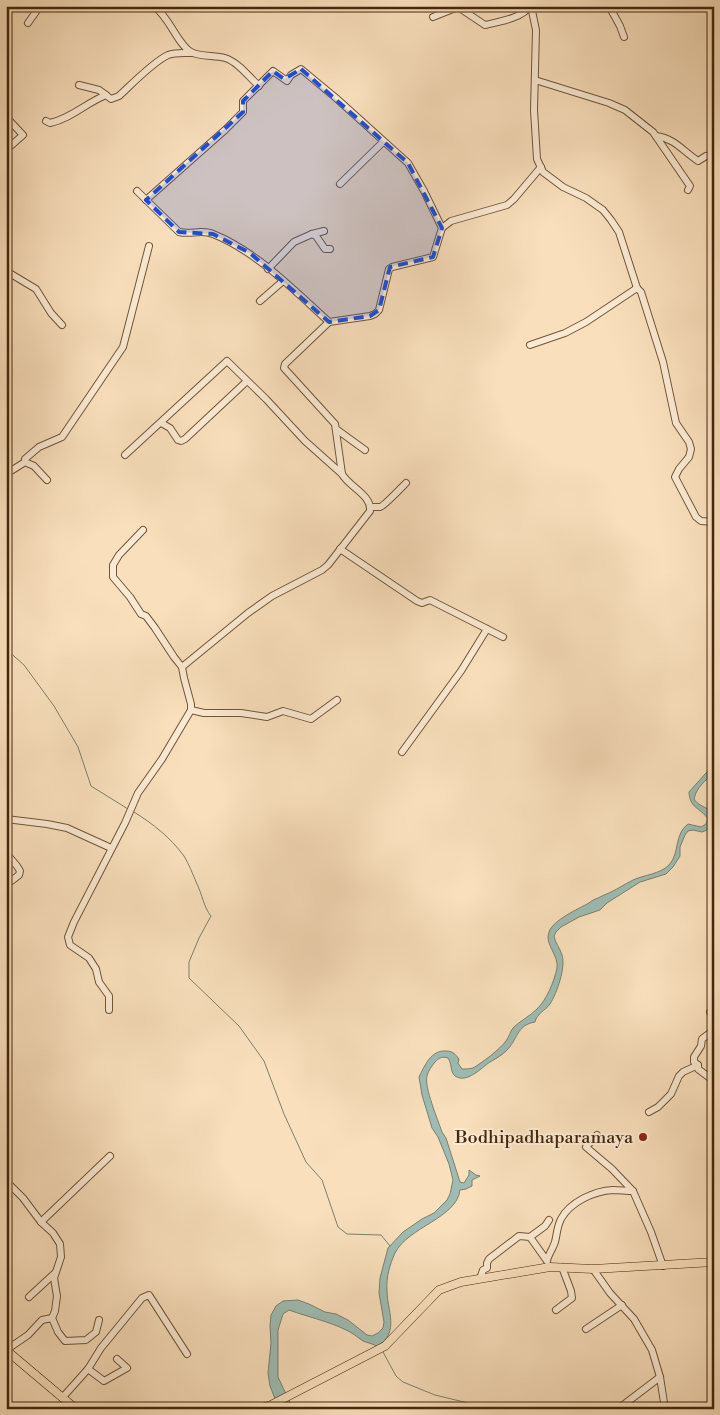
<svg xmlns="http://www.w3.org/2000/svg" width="720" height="1415" viewBox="0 0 720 1415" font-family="'Libre Bodoni',serif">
  <rect width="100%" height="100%" fill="#f9dfbc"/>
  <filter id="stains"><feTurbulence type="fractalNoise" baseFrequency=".004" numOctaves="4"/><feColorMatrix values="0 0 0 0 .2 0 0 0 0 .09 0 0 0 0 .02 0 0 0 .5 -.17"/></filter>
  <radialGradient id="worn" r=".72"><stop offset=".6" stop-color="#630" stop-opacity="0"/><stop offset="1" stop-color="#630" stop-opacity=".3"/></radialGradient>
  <path fill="#9ebcb3" stroke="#7a8070" d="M714,764C714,777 702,781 697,791C695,794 695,797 694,799C701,810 714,805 713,822L707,830L702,832L693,830L688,831L685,835L680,847V856L673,867L666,874L640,882L607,903L600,910L579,917L561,927L556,932L554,936C555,943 560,948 562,955C566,967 557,993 550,1004C545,1011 537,1013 535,1022C516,1025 518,1040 506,1051C501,1056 495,1059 490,1062C481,1068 467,1084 455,1076C450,1072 452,1063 448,1058C442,1056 439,1058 435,1062C432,1066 428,1071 427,1076C424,1087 438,1120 442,1132L446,1138L460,1182L464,1183L469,1175V1170L476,1175L480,1176L472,1180V1186L466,1189L460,1190C457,1218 408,1227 395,1253C390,1264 386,1277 387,1290C387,1312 400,1330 378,1347C374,1344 368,1343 363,1341C357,1337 353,1333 346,1330C328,1321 308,1317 289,1310L283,1314L278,1330V1377L293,1409H279L270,1386L268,1373L271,1343L270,1326L271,1315L276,1306L283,1301L298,1300L309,1304L325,1312L336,1314L348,1320L367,1335L372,1336L378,1333L383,1328L384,1322L379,1293L380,1278L388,1248L403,1232L422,1219L434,1213L447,1200L450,1194L453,1180L449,1164L438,1137L432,1128L422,1095L419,1077C425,1065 431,1050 446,1051C453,1051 455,1054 459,1059L458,1063L462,1069C466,1069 469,1069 473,1068C482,1063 500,1049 506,1041C509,1037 510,1032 513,1028C520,1021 530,1016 537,1009C547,999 554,982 557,968C559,955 544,944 549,932C553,920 578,909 589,903C593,899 597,899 602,896C613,892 623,885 633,880C644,875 660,874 669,865C680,853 674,834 688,824L701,827L706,824L708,819C700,807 690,809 689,792Z"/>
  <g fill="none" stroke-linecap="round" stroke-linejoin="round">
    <g stroke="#7a8070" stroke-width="1">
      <polyline points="6,649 24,665 54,706 78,747 91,786 128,809"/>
      <path d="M134,812C153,824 170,837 184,856C189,864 193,875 197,884C202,894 204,908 211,916L199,938L189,962V978L239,1026L264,1061L284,1114L306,1162L322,1180L338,1227L347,1234L381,1235L390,1246"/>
      <polyline points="383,1352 396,1376 403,1382 435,1395 468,1403 478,1409"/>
    </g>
    <defs>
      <g id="minor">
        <path d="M154,6C170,18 178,45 191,52C200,57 215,55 225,58C238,62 249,77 259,86"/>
        <polyline points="531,6 536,30 534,110 537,159 543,172 563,187 586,198 603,210 611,220 619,232 637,288 641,292 663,362 676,423 689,442 691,449 689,457 679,469 675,477 696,517 701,521 714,522"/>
        <polyline points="609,6 620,26 624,37"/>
        <polyline points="664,6 665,6"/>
        <path d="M433,17L458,7L485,25C498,22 523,18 530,6"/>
        <polyline points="28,23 40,6"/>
        <polyline points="535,80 609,103 625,110 653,132 690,186 688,190"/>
        <polyline points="79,85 99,90 106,95"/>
        <polyline points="6,117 23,135 6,150"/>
        <path d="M46,121L50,123C70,119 86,103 106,95L111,99L119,96C132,84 153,62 168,55C176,52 184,53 192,53"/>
        <path d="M656,136C674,138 683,151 698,161L706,156"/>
        <polyline points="340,184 383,142"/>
        <path d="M137,191L179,232C191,235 201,229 213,234C256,251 295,291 329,322"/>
        <polyline points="146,200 225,130 243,112 243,101 273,71 287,81 291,75 301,69 336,98 408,163 424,191 442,228"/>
        <polyline points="312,234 316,236 325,249 330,249"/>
        <polyline points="268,269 294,242 312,234 324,231"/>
        <polyline points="6,271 36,289 51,313 62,325"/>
        <polyline points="260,301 283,281"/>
        <polyline points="530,345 565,333 586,322 637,288"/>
        <polyline points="163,424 170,428 178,440 181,441 185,439 247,381"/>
        <polyline points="336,429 365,450"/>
        <polyline points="125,455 227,361 266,399 305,441 342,474"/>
        <polyline points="25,462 25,459 39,447 62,437 123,347 149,246"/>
        <polyline points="6,474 25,462 34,466 47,480"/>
        <path d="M371,507C371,507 379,507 380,507C384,506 401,488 406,483"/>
        <polyline points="340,549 417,601 422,603 430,600 503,637"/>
        <path d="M182,667L248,613L272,596L322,570L328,565L370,511C372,495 349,487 342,474L335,424L284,368L285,364L329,322L370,316L375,314L379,310L389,269L392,267L433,257L442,228L451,221L507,205L514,199L541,167"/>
        <polyline points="191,710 204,713 241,713 267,717 283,711 311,719 337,700"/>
        <polyline points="402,752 461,671 487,629"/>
        <polyline points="6,819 47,824 67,828 111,848"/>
        <polyline points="6,853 17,866 20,871 19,875 6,885"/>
        <polyline points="109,1010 109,996 99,982 96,969 89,958 70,945 68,937 74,922 125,823 138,793 162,759 191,710 191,704 184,678 182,667 174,657 155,628 146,616 141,614 130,597 113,577 113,565 119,555 143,530"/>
        <polyline points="710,1012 714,1017"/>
        <polyline points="714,1030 702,1039 701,1046 694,1057 694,1062 698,1065 698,1069 714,1081"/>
        <polyline points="649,1112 658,1107 671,1094 679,1076 683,1072 698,1065"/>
        <polyline points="597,1135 586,1147 612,1169 633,1191 651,1232 663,1266"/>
        <polyline points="6,1181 23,1198 41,1222 53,1233 60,1244 61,1257 54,1278 57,1296 55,1311 52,1318 42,1320 28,1335 12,1346 6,1346"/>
        <polyline points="41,1222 110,1156"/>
        <polyline points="530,1237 545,1226 549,1220"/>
        <path d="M547,1260C549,1254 553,1248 555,1242C557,1234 557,1227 561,1219C570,1202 594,1191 613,1190C620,1190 626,1191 633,1191"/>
        <polyline points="593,1269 610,1293 634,1319 652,1350 660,1377 665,1409"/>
        <polyline points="480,1279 483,1270 487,1268 487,1263 489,1259 519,1236 530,1237 547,1261"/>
        <polyline points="29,1297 55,1273"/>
        <polyline points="556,1310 572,1298 571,1291 562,1267"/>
        <polyline points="52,1318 58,1332 65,1341 86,1340 96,1332 99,1320"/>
        <polyline points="586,1329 622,1305"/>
        <polyline points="88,1369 101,1348 142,1298 149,1295 187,1354"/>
        <polyline points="63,1397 88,1369 104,1381 127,1368 117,1359"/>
        <polyline points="61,1409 68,1402"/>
        <polyline points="163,1409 164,1408"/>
        <polyline points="618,1409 660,1377"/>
      </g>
      <g id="major">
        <polyline points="6,1350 76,1409"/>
        <polyline points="258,1409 271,1405 385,1346 439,1290 461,1282 550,1267 593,1269 714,1262"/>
      </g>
    </defs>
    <use href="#minor" stroke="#725538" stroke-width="8"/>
    <use href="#major" stroke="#45270c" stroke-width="9"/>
    <use href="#minor" stroke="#fbead3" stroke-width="6"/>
    <use href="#major" stroke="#f9dfbc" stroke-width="8"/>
  </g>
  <path fill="#1d4ed8" fill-opacity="0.2" stroke="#1d4ed8" stroke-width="4" stroke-dasharray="10 6" stroke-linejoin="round" d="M301,69L408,163L442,228L433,257L390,267L379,310L370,316L329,322L250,253L213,234L179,232L146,200L243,112V101L273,71L284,79Z"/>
  <circle fill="#8f2418" stroke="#fbead3" stroke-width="2" cx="643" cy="1137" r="5"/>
  <g text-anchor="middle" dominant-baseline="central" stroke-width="4" stroke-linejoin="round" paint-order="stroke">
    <g font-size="18" fill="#45270c" stroke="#fbead3" text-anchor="end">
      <text x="633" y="1137">Bodhipadhaparamaya</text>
    </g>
  </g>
  <rect width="720" height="1415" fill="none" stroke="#f9dfbc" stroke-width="25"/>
  <rect x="8" y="8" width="705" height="1400" fill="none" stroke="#45270c" stroke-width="2.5"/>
  <rect x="12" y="12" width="695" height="1390" fill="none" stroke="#45270c"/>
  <rect width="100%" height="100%" filter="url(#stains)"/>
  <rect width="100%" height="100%" fill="url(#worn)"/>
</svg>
